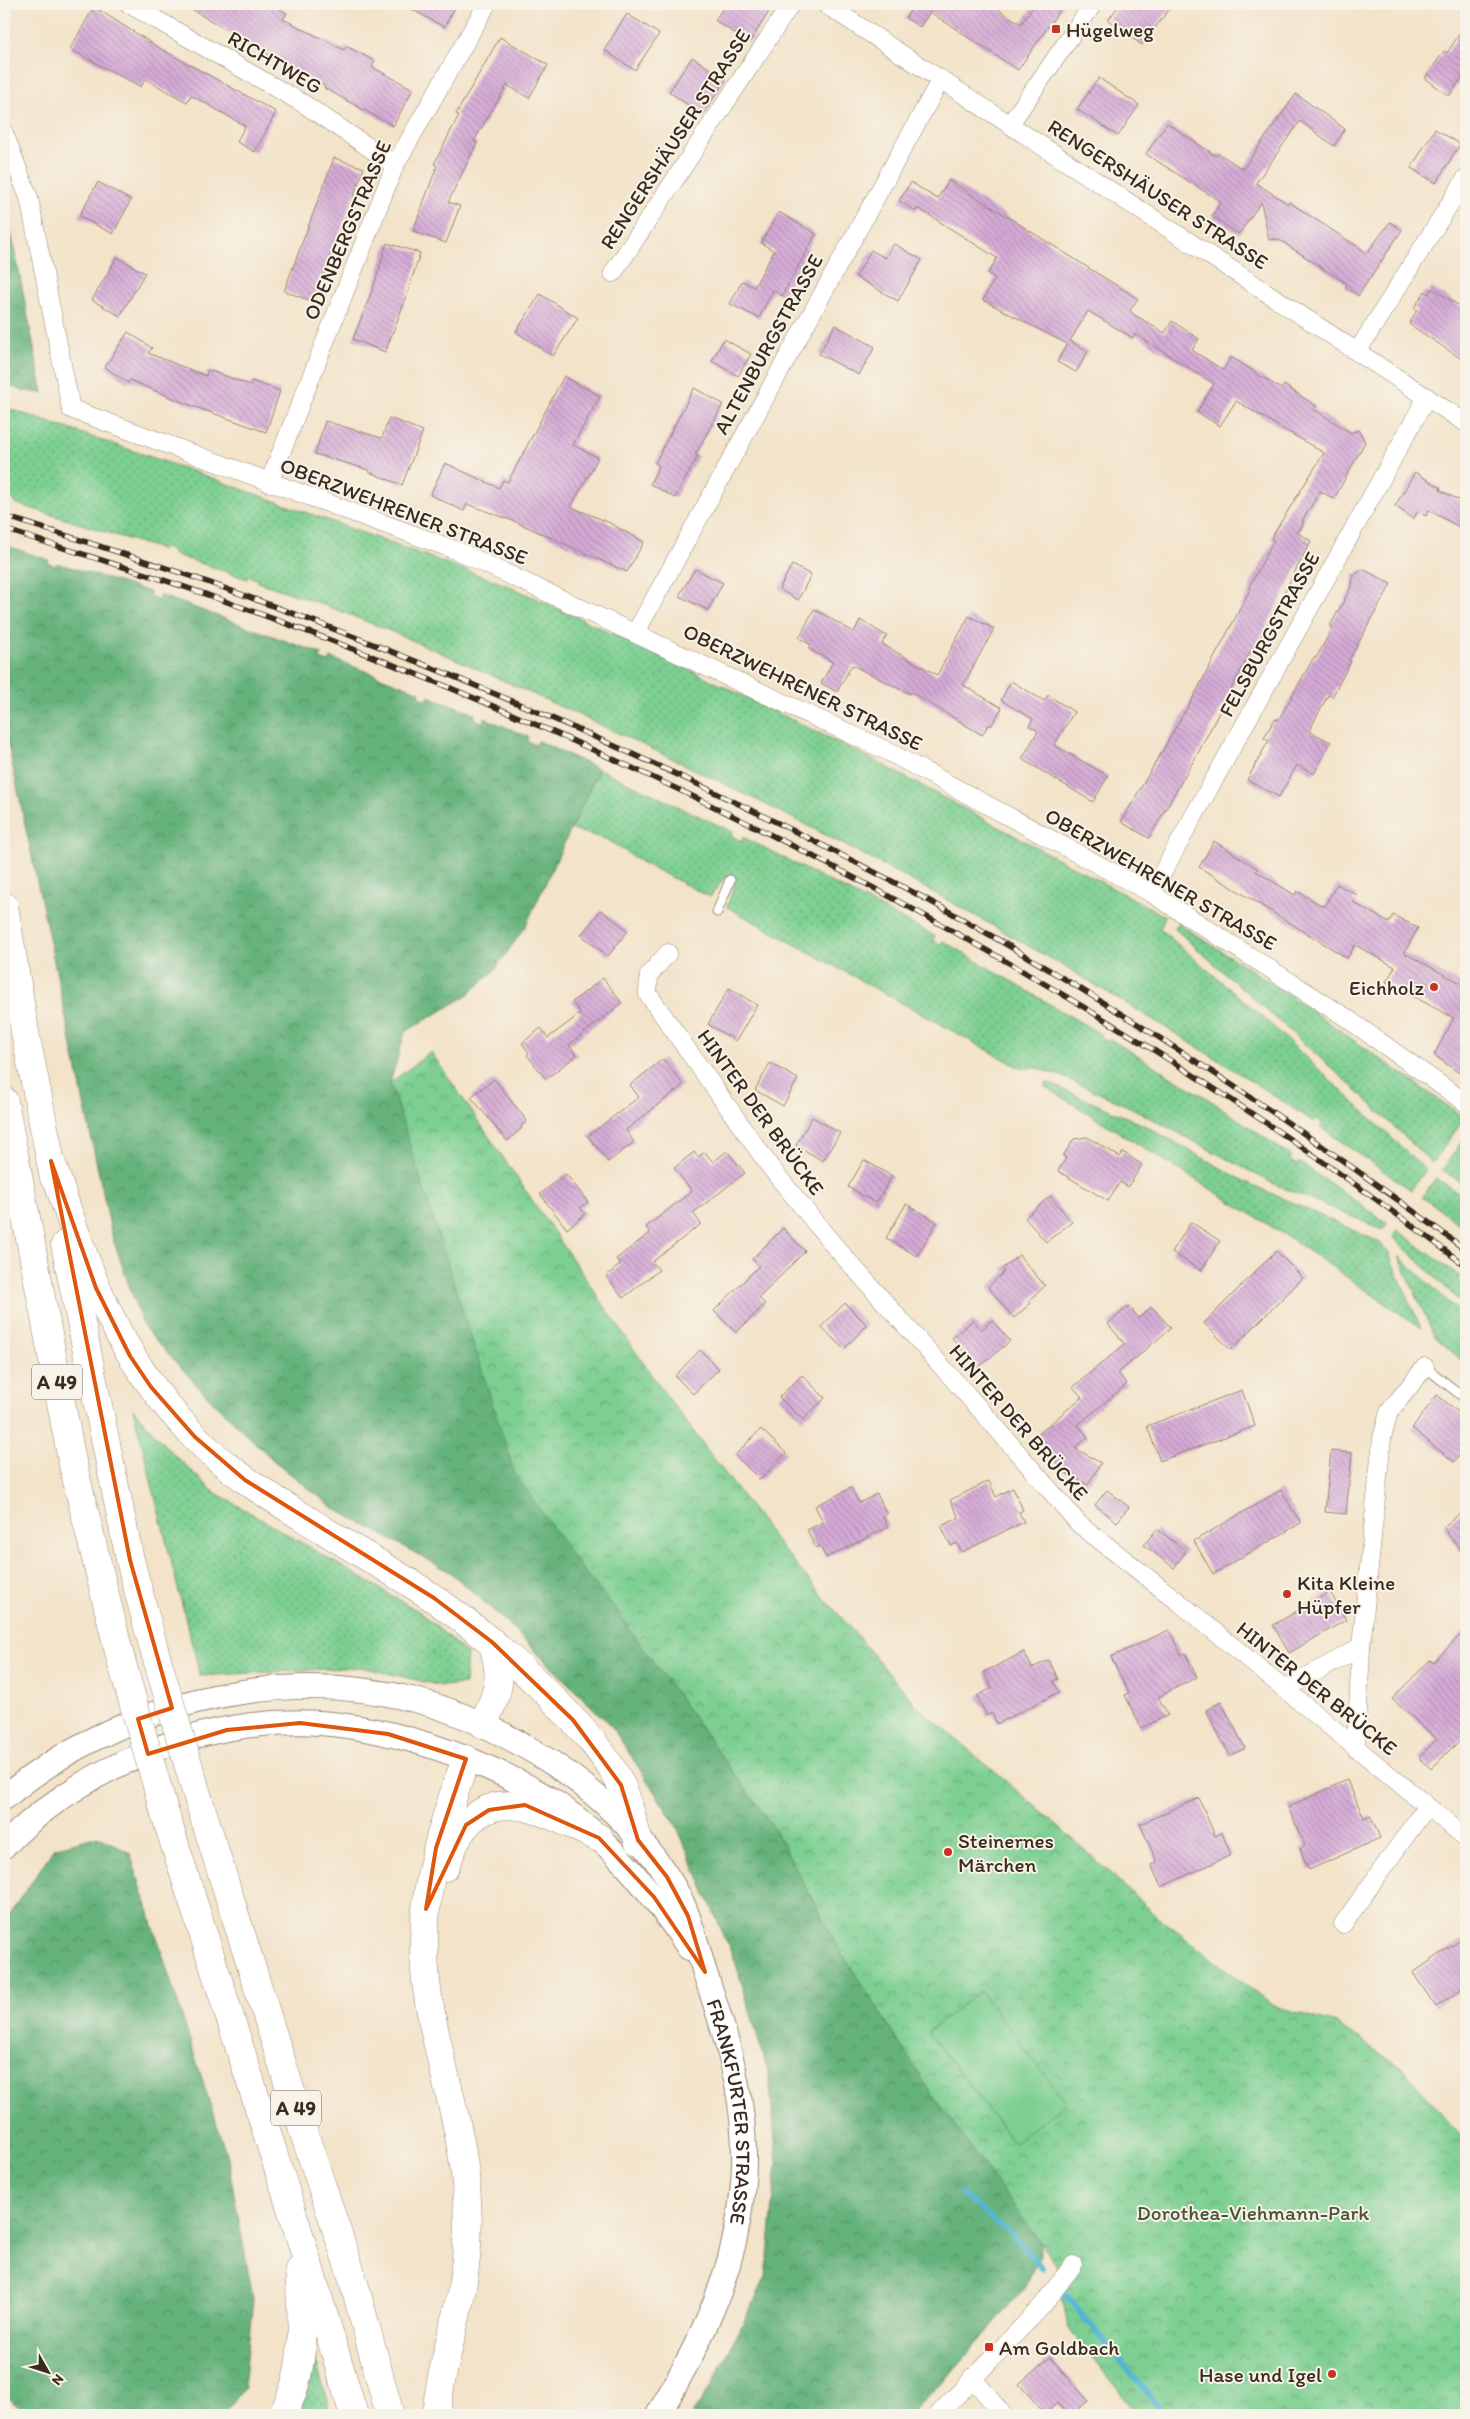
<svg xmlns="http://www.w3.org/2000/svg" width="1470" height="2419" viewBox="0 0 1470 2419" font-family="Itim,sans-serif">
  <defs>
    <pattern id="grass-dots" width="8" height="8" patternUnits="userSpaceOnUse" patternTransform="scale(1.25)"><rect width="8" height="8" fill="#7ccf91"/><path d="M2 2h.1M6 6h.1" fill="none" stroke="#67a876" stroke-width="1.8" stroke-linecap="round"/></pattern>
    <pattern id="forest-crowns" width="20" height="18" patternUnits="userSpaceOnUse" patternTransform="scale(1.25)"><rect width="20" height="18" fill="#65b27b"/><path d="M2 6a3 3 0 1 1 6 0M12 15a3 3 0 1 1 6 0" fill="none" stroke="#549164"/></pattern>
    <pattern id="park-crowns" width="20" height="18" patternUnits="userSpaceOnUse" patternTransform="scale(1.25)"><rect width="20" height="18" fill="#7ccf91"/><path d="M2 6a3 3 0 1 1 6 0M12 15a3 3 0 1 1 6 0" fill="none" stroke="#67a876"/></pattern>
    <pattern id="building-back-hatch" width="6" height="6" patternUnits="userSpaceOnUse" patternTransform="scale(1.25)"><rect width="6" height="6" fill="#d6abd7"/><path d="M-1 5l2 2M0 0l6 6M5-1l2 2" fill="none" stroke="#af8bae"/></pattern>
  </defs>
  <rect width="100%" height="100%" fill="#f7f3e8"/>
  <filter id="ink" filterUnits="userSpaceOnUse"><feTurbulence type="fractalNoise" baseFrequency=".02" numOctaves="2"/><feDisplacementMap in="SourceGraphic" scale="10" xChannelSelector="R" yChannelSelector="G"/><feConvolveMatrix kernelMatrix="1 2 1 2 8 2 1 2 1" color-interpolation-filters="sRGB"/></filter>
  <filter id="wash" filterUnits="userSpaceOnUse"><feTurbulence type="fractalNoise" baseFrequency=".0096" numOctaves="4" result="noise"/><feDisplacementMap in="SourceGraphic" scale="20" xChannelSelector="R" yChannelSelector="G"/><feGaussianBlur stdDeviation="1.12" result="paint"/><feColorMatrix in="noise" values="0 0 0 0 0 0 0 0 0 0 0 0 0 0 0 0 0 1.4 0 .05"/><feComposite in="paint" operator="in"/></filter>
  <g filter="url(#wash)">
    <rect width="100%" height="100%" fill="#f3e3c9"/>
    <g fill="url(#grass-dots)" stroke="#5c7c58">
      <path d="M4,407L195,472L509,586L668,659L864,755L1165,916L1160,929L1264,1018L1426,1170L1411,1190L1320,1127L1323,1124L1317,1119L1314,1122C1078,966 830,829 572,712C469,665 365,616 257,582V579L248,576L247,579L173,554V551L164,548L163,550L14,503L15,500L6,497L4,499Z"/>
      <polygon points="599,769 733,832 732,836 741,841 743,837 935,936 933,940 940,944 943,941 1102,1035 1101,1038 1108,1042 1110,1039 1210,1100 1291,1156 1289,1159 1297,1165 1299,1162 1387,1223 1383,1230 1272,1183 1130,1107 1061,1076 1034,1067 1022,1069 727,907 735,882 725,877 710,897 641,862 608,840 570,829"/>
      <polygon points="1177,923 1275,985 1465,1118 1432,1163 1355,1089 1174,928"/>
      <polygon points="1046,1082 1144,1125 1244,1181 1379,1242 1388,1252 1421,1328 1293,1240 1044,1086"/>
      <polygon points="1466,1136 1466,1186 1442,1170"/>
      <polygon points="1436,1178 1466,1197 1466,1229 1422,1197"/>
      <polygon points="1397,1230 1461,1277 1458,1281 1466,1285 1466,1307 1393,1237"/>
      <polygon points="1399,1256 1466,1318 1466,1364 1434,1336"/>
      <polygon points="133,1409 168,1449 213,1491 420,1612 467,1654 465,1684 442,1686 361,1667 200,1676"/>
      <polygon points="315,2357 331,2415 298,2415 309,2388 313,2358"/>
    </g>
    <g fill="url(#forest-crowns)" stroke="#506e4c">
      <polygon points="4,196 43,393 24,391 4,384"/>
      <polygon points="4,545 49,560 48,563 56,566 57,563 150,592 149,596 158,599 160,595 322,654 320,659 329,662 331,658 420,692 419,697 428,700 429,696 475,714 474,719 483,722 485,718 529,737 527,741 536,745 538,741 599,769 525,927 494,971 465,997 405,1032 390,1083 581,1568 610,1602 775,1830 837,1945 931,2093 1040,2241 1040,2255 1023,2290 953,2371 910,2415 691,2415 711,2387 766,2277 777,2162 769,2075 735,1961 676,1825 612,1727 502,1618 450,1572 335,1509 275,1462 204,1393 143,1326 112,1236 4,725"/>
      <polygon points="98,1836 130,1853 228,2160 253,2298 244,2388 224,2415 29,2415 4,2395 4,1924 54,1848"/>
    </g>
    <polygon fill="url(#park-crowns)" stroke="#5c7c58" points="431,1052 657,1383 779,1545 917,1706 1054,1822 1158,1917 1273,2006 1337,2024 1403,2069 1466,2142 1466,2415 1138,2415 1068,2327 1056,2264 931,2093 837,1945 775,1830 610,1602 581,1568 515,1474 390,1083"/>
    <polygon fill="#7ccf91" stroke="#5c7c58" points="980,1991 1066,2103 1014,2143 928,2032"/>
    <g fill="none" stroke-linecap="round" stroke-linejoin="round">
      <g stroke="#52b5d1" stroke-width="6">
        <polyline points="961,2193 1021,2243 1042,2268"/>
        <polyline points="1065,2294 1166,2415"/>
      </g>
    </g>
    <g id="blocks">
      <g fill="url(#building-back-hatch)">
        <polygon points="183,4 272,4 287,13 283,19 344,50 346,46 375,61 372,67 413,89 393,126 324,88 325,86 284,64"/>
        <polygon points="402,4 457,4 444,27"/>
        <polygon points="726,4 757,4 769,12 749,43 715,20"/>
        <polygon points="915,4 990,4 1021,24 1035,4 1064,4 1018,70 930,12 920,27 905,18"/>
        <polygon points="1120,4 1173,4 1142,45 1108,20"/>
        <polygon points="94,7 161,49 276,112 255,152 237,142 245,126 191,95 187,102 145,79 141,87 70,49"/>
        <polygon points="627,14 659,34 635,70 604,50"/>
        <polygon points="1466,24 1466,72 1449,96 1425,78 1444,51 1447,53"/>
        <polygon points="500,37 548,65 529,98 507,85 474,141 477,143 448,202 460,206 446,243 413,231 437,166 434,164 459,115 456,114"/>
        <polygon points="692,57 726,79 703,115 669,92"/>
        <polygon points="1099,78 1139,105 1118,136 1077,109"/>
        <polygon points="1296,94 1345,129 1334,146 1300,121 1256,183 1288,204 1289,202 1367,253 1390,222 1402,230 1358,296 1345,287 1347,284 1278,239 1269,240 1261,202 1239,234 1212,216 1221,202 1146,154 1167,123 1216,156 1218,153 1243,169"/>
        <polygon points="1435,129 1460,144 1436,183 1411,168"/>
        <polygon points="334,158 364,168 314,302 284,291"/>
        <polygon points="949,180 1138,299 1130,310 1133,314 1165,333 1172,321 1199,339 1192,350 1223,370 1231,357 1281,389 1284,385 1316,406 1314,409 1351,433 1358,430 1365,442 1334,499 1320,491 1302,521 1304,522 1298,533 1311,541 1253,652 1251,651 1198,753 1149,838 1121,822 1194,696 1251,588 1249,587 1274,540 1271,538 1324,453 1236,401 1220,426 1197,412 1214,384 1135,334 1133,338 1088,311 1070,341 1088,351 1076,372 1057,362 1067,344 983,300 995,278 988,274 997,258 918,208 916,211 899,201 911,182 937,199"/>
        <polygon points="98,182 131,200 113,234 79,216"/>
        <polygon points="779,212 816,234 782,296 773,290 759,318 730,304 742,281 754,287 774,251 761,243"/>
        <polygon points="387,243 420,253 406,298 385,352 353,339 374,286"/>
        <polygon points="894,244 922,260 898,301 856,277 871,250 885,258"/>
        <polygon points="117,257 145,273 120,316 92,300"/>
        <polygon points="1432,288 1466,310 1466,362 1409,324 1417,310 1414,308 1425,291 1428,294"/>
        <polygon points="540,294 578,318 553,356 516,332"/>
        <polygon points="835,325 875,347 859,375 819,354"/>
        <polygon points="128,332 152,348 148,353 206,376 208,370 250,385 252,381 280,391 266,432 187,404 130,380 128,383 105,367"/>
        <polygon points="724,339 751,354 738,376 712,361"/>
        <polygon points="564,376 600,396 573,445 598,458 571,507 608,522 644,542 627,572 516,522 467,504 464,511 430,495 445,463 499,488 503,480 508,482"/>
        <polygon points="694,388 723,404 695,455 698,456 675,498 650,484 659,466 655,463"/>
        <polygon points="389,418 423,431 402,485 369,472 369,470 315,454 325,421 382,438"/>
        <polygon points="1415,472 1441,488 1440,490 1466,504 1466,531 1429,510 1426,516 1418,511 1413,519 1395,506"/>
        <polygon points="792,565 811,575 798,600 779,589"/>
        <polygon points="695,569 723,583 708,610 679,596"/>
        <polygon points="1363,569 1391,584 1349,660 1351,661 1332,697 1328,695 1309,731 1331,742 1314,774 1297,765 1279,797 1247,780 1269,740 1264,738 1274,720 1279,719 1314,657 1316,658 1333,627 1330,626 1352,586 1353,576"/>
        <polygon points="814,609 854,632 860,620 887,636 882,644 937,675 969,616 994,629 963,685 1002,708 991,726 989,724 982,735 911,692 910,694 852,665 837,692 821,683 833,662 809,649 811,645 799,638"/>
        <polygon points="1011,681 1044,701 1048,695 1074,712 1054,745 1108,776 1093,802 1022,759 1038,731 1029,726 1033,719 1001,700"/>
        <polygon points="1214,841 1258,869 1256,871 1295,895 1297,891 1324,907 1337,884 1357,895 1353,902 1389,923 1393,915 1418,928 1404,953 1466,986 1466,1078 1434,1055 1454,1018 1386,982 1395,967 1355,945 1347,958 1199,867"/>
        <polygon points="601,910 628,931 608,956 581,935"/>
        <polygon points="603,978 622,1003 569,1045 577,1055 546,1079 527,1055 529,1053 522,1043 541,1028 548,1038 581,1013 572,1002"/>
        <polygon points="729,988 757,1005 736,1041 708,1024"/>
        <polygon points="663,1059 683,1085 626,1130 634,1142 608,1162 588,1136 639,1097 630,1085"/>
        <polygon points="770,1063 798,1079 783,1106 755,1090"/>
        <polygon points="494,1079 527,1121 521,1126 522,1128 507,1141 471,1097"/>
        <polygon points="812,1117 840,1133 823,1161 796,1145"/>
        <polygon points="1087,1137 1120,1157 1123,1152 1142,1165 1128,1187 1120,1182 1108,1201 1058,1171 1066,1158 1063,1156 1074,1139"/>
        <polygon points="727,1151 745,1173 693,1213 701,1224 652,1262 659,1270 623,1298 606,1276 621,1264 616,1259 650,1233 646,1227 692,1191 674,1168 694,1152 698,1157 705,1152 713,1162"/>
        <polygon points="864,1160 892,1176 876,1203 848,1187"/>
        <polygon points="566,1174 588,1202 580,1208 585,1214 567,1229 540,1194"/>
        <polygon points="1050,1196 1072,1222 1046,1242 1025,1218"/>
        <polygon points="906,1204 937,1222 917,1256 886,1238"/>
        <polygon points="1191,1222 1220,1241 1201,1271 1172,1252"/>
        <polygon points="783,1228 805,1251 759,1298 765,1304 736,1333 714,1311 759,1266 752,1259"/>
        <polygon points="1276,1251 1303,1278 1231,1350 1204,1323"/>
        <polygon points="1019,1255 1045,1286 1029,1301 1031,1303 1014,1318 988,1287 1004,1272 1002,1269"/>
        <polygon points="845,1303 867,1325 844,1349 821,1327"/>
        <polygon points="1129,1306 1139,1318 1152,1307 1171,1328 1118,1373 1127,1384 1078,1425 1088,1437 1075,1448 1101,1463 1088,1485 1063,1471 1035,1437 1082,1397 1073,1387 1125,1344 1108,1324"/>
        <polygon points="973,1320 981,1330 992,1320 1010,1341 978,1368 952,1338"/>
        <polygon points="700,1350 719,1369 693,1394 675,1376"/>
        <polygon points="802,1375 825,1398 803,1420 779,1397"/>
        <polygon points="1242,1390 1255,1426 1160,1461 1147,1426"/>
        <polygon points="1437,1395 1466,1418 1466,1447 1454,1462 1412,1428"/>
        <polygon points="761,1429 786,1453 760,1480 735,1455"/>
        <polygon points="1331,1451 1352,1453 1346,1514 1325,1512"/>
        <polygon points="989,1481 996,1497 1013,1488 1023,1510 1019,1512 1024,1522 962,1552 957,1543 951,1546 941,1526 959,1518 950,1500"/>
        <polygon points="851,1488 859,1503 877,1494 887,1514 883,1517 888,1527 826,1558 820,1546 816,1548 807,1530 823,1522 815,1506"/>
        <polygon points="1107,1490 1129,1507 1117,1522 1095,1505"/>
        <polygon points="1281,1490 1301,1523 1213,1574 1194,1541"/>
        <polygon points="1466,1509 1466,1558 1443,1527"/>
        <polygon points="1157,1529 1186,1551 1174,1568 1144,1545"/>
        <polygon points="1330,1592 1346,1620 1289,1653 1273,1625"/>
        <polygon points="1466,1629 1466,1734 1431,1769 1419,1757 1437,1739 1392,1699 1430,1660 1433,1663"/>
        <polygon points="1169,1630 1181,1655 1185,1653 1197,1677 1158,1697 1168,1715 1141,1728 1125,1695 1129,1693 1111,1657"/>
        <polygon points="1024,1652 1032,1668 1049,1660 1058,1679 1053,1681 1059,1692 997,1724 992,1713 987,1716 977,1696 992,1688 984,1672"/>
        <polygon points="1221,1702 1245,1748 1230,1756 1206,1710"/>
        <polygon points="1347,1780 1364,1818 1370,1815 1380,1838 1309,1870 1300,1849 1305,1846 1288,1807"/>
        <polygon points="1199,1798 1215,1836 1222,1833 1231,1855 1161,1887 1151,1865 1157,1862 1140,1824"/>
        <polygon points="1466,1936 1466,1986 1436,2007 1413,1973"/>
        <polygon points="1050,2357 1088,2401 1072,2415 1068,2415 1057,2403 1045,2414 1019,2384"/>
      </g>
    </g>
  </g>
  <g filter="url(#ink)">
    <use href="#blocks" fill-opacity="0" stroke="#978674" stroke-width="1"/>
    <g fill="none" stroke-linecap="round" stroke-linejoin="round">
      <defs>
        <g id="service">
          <polyline points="717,912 730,880"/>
          <polyline points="1425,1367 1466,1399"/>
        </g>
        <g id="minor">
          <polyline points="129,4 304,104 395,165"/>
          <polyline points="825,4 1466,423"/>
          <polyline points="1010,124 1093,4"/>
          <polyline points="4,133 29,198 71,409 458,551 887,751 1151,893 1345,1017 1466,1103"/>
          <polyline points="613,273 791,4"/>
          <polyline points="1357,352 1466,178"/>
          <polyline points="269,483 395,165 487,4"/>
          <polyline points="636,632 941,79"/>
          <polyline points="1151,893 1427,397"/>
          <polyline points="668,953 649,975 648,994 771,1168 831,1242 993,1424 1079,1524 1180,1603 1466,1838"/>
          <polyline points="1285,1689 1361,1647"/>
          <polyline points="1356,1749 1361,1647 1382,1438 1389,1412 1425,1367"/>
          <polyline points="1343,1924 1427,1806"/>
          <polyline points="972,2377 1003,2415"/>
          <polyline points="938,2415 1042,2306 1073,2265"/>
        </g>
        <g id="secondary">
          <path id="s1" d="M4,1798C114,1705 274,1664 415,1700C458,1711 498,1730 536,1753C593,1786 648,1839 680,1898C692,1922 697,1948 705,1973C730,2046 751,2115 742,2194C734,2276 699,2345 658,2415"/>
          <path d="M4,1846C83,1765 207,1716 320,1723C373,1727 426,1742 475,1762C503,1774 532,1787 557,1804C612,1842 653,1893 689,1948"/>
        </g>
        <g id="motorway">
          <polyline points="4,906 25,1032 54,1178"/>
          <polyline points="4,1101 72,1461 121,1660"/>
          <path d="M51,1161C86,1266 114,1354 193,1435C231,1475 279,1502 325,1531C361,1554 400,1575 436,1600C479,1630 519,1664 556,1702C580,1727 607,1755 622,1787C629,1804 633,1822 638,1840"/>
          <polyline points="65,1245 130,1560 154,1649"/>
          <path d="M483,1724C499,1690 504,1679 492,1642"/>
          <polyline points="199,1801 305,2136 352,2276 390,2415"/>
          <polyline points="165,1814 296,2224 354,2415"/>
          <path d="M445,1867C449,1857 453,1845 459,1835C495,1778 554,1817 599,1838"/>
          <path d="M282,2415C308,2370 302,2320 299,2270"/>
          <path d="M436,2415C440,2373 453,2334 461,2293C467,2262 469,2230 467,2199C464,2131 440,2068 429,2002C413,1914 437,1840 466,1759"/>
        </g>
      </defs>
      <use href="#service" stroke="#978674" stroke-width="11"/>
      <use href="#minor" stroke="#978674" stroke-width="19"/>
      <use href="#secondary" stroke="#978674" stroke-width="26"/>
      <use href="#motorway" stroke="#978674" stroke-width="29"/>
      <use href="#service" stroke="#fff" stroke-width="9"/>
      <use href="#minor" stroke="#fff" stroke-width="18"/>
      <use href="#secondary" stroke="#fff" stroke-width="24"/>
      <use href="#motorway" stroke="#fff" stroke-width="28"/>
      <defs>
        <g id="rail">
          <path d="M4,516C77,539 151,562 224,588C426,661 624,745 816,842C862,866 909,889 955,915C1132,1015 1303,1128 1466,1250"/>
          <path d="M4,529C74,552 146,573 216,598C656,754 1095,983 1466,1266"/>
        </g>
      </defs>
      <use href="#rail" stroke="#3b2a1e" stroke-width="5.5"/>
      <use href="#rail" stroke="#f7f3e8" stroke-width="4" stroke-dasharray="11" stroke-linecap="butt"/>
      <defs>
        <g id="motorway-bridge">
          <polyline points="154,1649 199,1801"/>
          <polyline points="121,1660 165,1814"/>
        </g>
      </defs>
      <use href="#motorway-bridge" stroke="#978674" stroke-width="29" stroke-linecap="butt"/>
      <use href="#motorway-bridge" stroke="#fff" stroke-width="28"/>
    </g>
  </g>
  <path fill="none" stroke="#df570d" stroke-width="4" stroke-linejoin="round" d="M51,1161L96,1288L130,1356L151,1387L195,1437L245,1480L434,1598L492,1642L573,1720L621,1785L638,1840L667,1877L688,1916L705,1972L654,1897L599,1838L525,1805L489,1810L466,1825L426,1909L436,1848L466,1759L388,1734L300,1723L227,1730L148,1754L138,1719L172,1708L130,1560Z"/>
  <g fill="#c8321e" stroke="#f7f3e8" stroke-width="2">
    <rect x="1051" y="24" width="10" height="10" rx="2.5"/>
    <circle cx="1434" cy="987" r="5"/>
    <circle cx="1287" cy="1594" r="5"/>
    <circle cx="948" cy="1852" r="5"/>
    <rect x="984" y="2342" width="10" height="10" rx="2.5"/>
    <circle cx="1332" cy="2374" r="5"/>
  </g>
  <g text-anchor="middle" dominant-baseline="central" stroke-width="4" stroke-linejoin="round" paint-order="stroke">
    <g fill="#f7f3e8" stroke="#73665b" stroke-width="1">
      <rect x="32" y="1364.5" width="50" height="35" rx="4"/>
      <rect x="271" y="2090.5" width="50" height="35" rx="4"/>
    </g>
    <g font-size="20" font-weight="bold" fill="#3b2a1e">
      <text x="57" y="1382">A 49</text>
      <text x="296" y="2108">A 49</text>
    </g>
    <g font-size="21" fill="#3b2a1e" stroke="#f7f3e8" text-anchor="start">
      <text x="1066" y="29">Hügelweg</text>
      <text x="1424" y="987" text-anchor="end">Eichholz</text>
      <text x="1297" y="1582">Kita Kleine<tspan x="1297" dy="24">Hüpfer</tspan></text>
      <text x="958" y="1840">Steinernes<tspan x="958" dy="24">Märchen</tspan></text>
      <text x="999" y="2347">Am Goldbach</text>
      <text x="1322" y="2374" text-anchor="end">Hase und Igel</text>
    </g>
    <g font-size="21" fill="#3b2a1e" stroke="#f7f3e8">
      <text transform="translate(275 62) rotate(30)">RICHTWEG</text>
      <text transform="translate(675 139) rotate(-57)">RENGERSHÄUSER STRASSE</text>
      <text transform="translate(1158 194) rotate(33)">RENGERSHÄUSER STRASSE</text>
      <text transform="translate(347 230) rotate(-67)">ODENBERGSTRASSE</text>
      <text transform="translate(768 344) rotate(-61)">ALTENBURGSTRASSE</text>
      <text transform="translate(404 511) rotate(21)">OBERZWEHRENER STRASSE</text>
      <text transform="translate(1269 634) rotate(-61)">FELSBURGSTRASSE</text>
      <text transform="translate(803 687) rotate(26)">OBERZWEHRENER STRASSE</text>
      <text transform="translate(1161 879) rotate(30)">OBERZWEHRENER STRASSE</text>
      <text transform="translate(761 1112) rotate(54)">HINTER DER BRÜCKE</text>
      <text transform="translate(1019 1422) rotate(49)">HINTER DER BRÜCKE</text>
      <text transform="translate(1317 1688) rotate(39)">HINTER DER BRÜCKE</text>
      <text stroke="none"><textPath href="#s1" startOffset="999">FRANKFURTER STRASSE</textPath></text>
    </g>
    <g font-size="21" fill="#4b533b" stroke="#f7f3e8">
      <text x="1253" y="2212">Dorothea-Viehmann-Park</text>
    </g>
  </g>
  <rect width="1470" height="2419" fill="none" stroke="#f7f3e8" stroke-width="20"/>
  <g transform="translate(48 2372) rotate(129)" stroke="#f7f3e8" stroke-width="4" paint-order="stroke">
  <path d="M0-4L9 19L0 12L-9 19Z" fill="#3b2a1e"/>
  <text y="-8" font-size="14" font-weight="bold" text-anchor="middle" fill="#3b2a1e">N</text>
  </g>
</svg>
